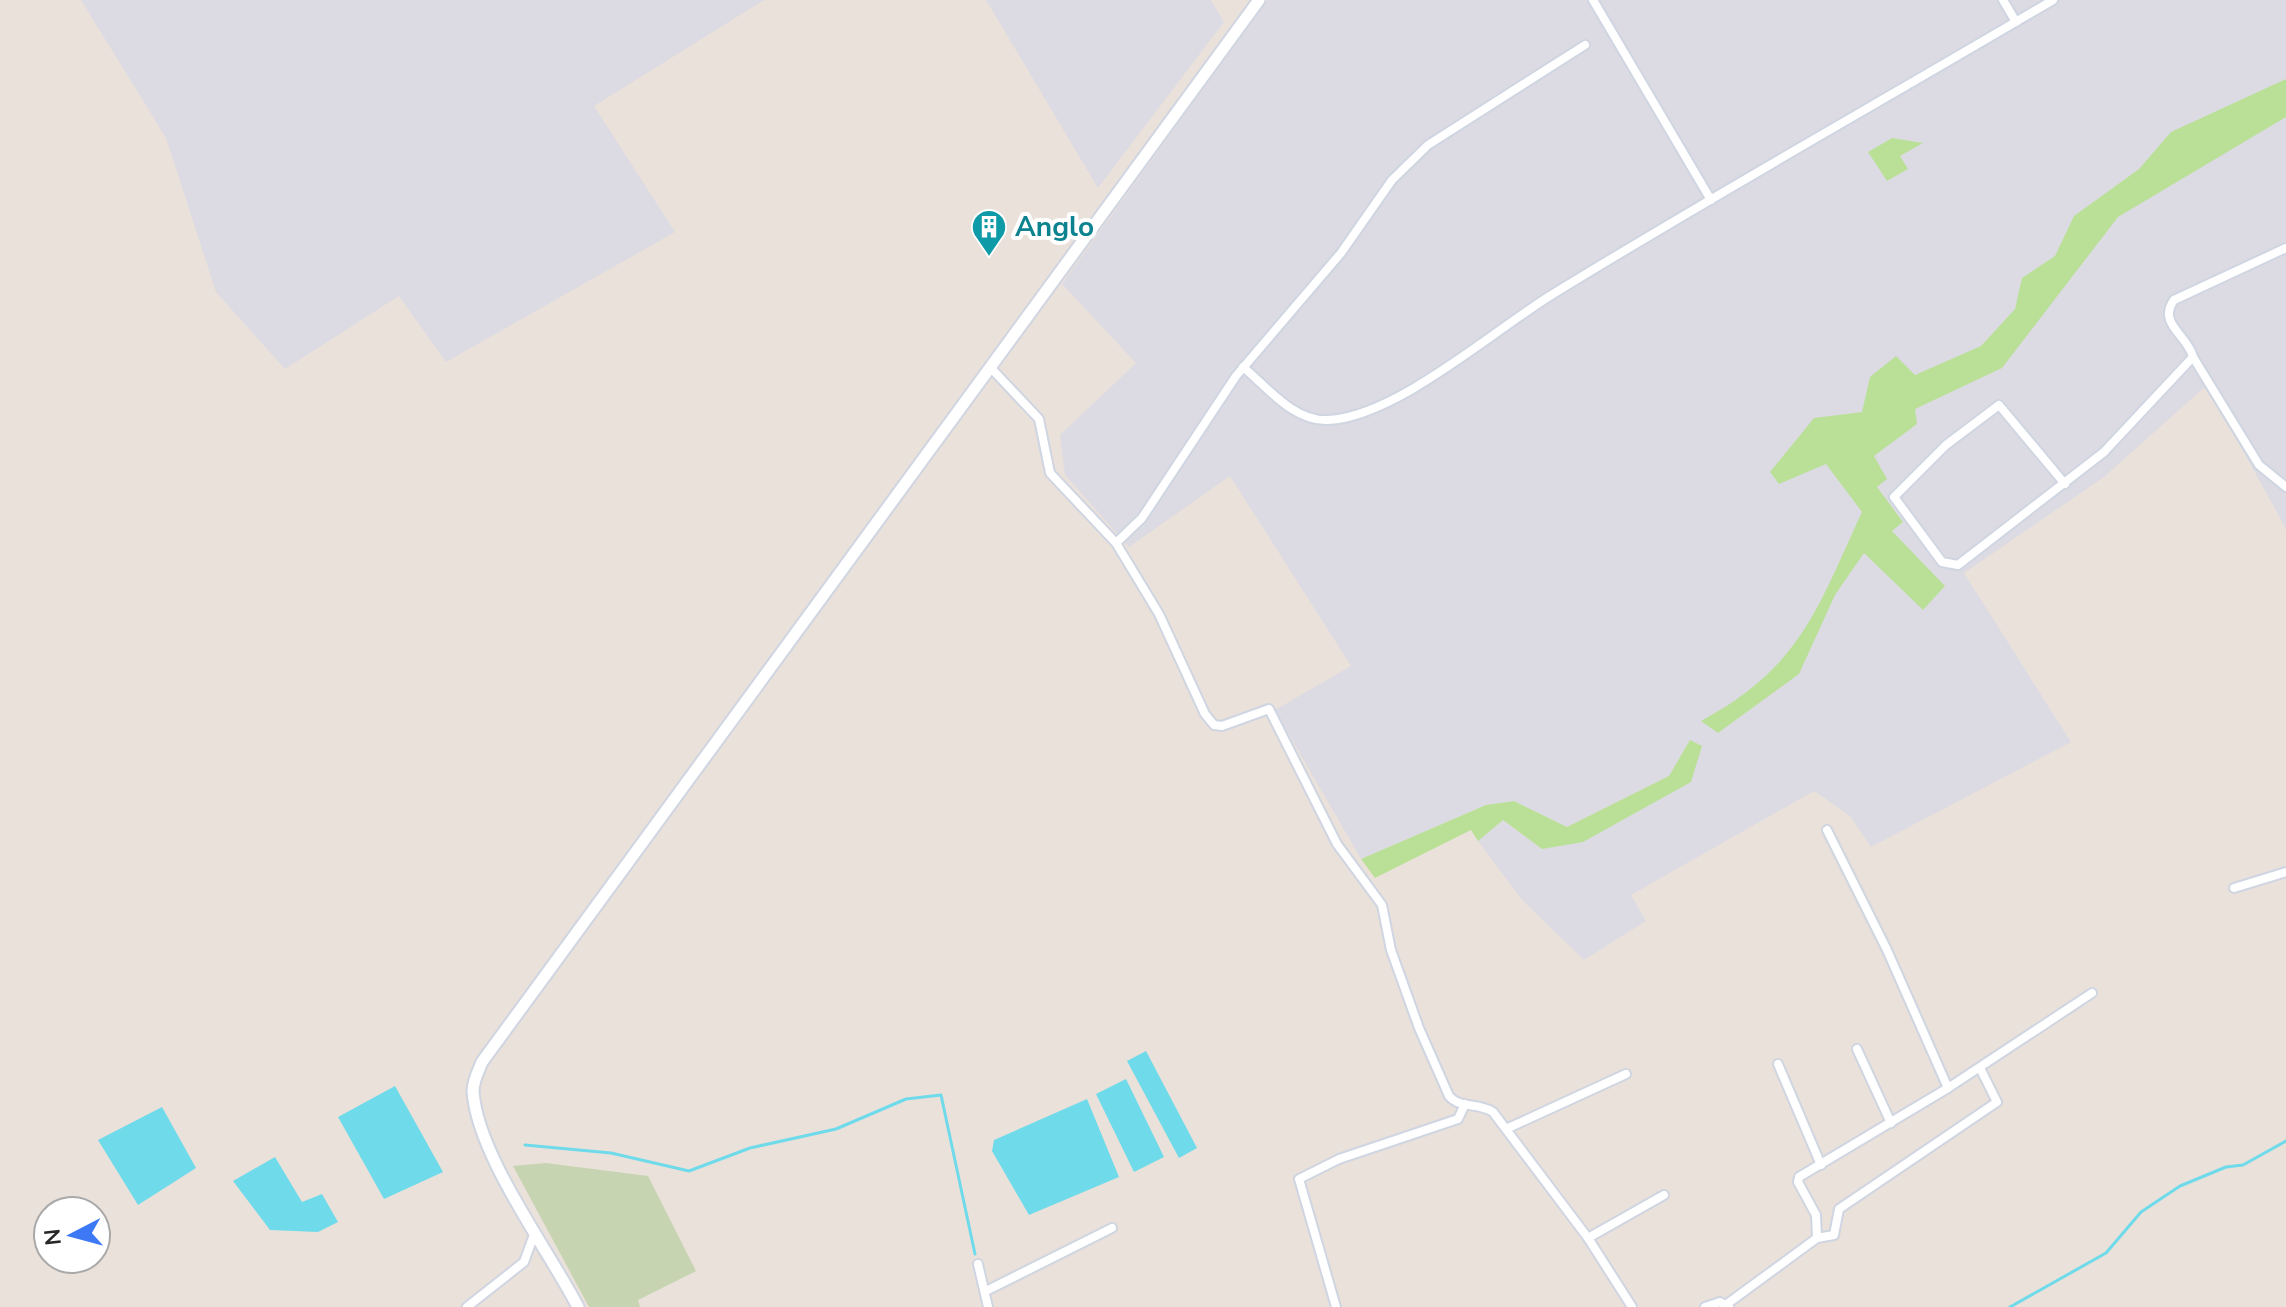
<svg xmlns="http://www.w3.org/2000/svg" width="2286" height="1307" viewBox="0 0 2286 1307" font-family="'Nunito Sans',sans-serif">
  <rect width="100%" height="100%" fill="#eae1da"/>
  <g fill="#dcdbe3">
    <polygon points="81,0 764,0 594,106 675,232 446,362 399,296 285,369 216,292 166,138"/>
    <polygon points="986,0 1211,0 1224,22 1098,188"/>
    <polygon points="1268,0 2286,0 2286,529 2207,385 2104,477 1964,573 2071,742 1871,847 1850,816 1814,791 1631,895 1646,921 1584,960 1522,900 1478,841 1503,820 1542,849 1691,782 1690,740 1669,776 1567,827 1514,801 1486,805 1361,859 1275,710 1351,666 1230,476 1129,547 1065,475 1060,435 1136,363 1062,284"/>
  </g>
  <g fill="#bae097">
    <path d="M2286,79V117L2118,217L2002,368L1915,409L1917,424L1874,456L1887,479L1877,487L1903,522L1892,531L1945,586L1923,610L1864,553L1835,595L1799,674L1718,733L1701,721C1801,667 1817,609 1862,512L1826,464L1779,484L1770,472L1814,418L1862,412L1870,377L1896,356L1915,375L1981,346L2015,309L2022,278L2055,256L2074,216L2139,169L2171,132Z"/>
    <polygon points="1892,138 1923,143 1900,156 1908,169 1887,181 1868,152"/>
    <polygon points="1690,740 1702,746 1691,782 1583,842 1542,849 1503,820 1478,841 1471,830 1375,878 1361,859 1486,805 1514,801 1567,827 1669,776"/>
  </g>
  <polygon fill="#c7d4b1" points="546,1163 648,1176 696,1271 638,1300 640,1307 589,1307 513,1166"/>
  <g fill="#6fdbea">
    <polygon points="1146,1051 1197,1148 1179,1158 1127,1061"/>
    <polygon points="1126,1079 1164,1157 1134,1172 1096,1094"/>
    <polygon points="395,1086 443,1172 384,1199 338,1117"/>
    <polygon points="1087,1099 1119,1177 1029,1215 992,1151 994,1140"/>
    <polygon points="162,1107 196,1168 138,1205 98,1140"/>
    <polygon points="275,1157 302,1202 322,1194 338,1222 318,1232 270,1230 233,1181"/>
  </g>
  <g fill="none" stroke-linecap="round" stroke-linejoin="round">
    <g stroke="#6fdbea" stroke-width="3">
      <polyline points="525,1145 611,1153 689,1171 750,1148 836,1129 906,1099 941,1095 975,1254"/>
      <polyline points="2010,1307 2106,1253 2141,1212 2180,1186 2226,1167 2243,1165 2286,1141"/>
    </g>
    <defs>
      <g id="street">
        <polyline points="1593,0 1711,200"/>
        <polyline points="2003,0 2016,22"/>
        <path d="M2193,357C2188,335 2157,324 2174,300L2286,248"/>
        <path d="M990,367L1039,419L1050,473L1116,543L1159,614L1205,714L1214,725L1222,726L1269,709L1337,844L1382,905L1391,950L1419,1028L1449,1096C1460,1109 1478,1102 1493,1112L1588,1238L1632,1307"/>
        <path d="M1243,367C1267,387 1294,422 1328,420C1396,417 1494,330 1553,294C1717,193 1886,99 2053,0"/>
        <polyline points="2065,484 1999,405 1946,445 1894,497 1942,562 1958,565 2104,452 2193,357 2259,465 2286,487"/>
        <polyline points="1116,543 1142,518 1236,376 1341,253 1392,180 1428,145 1585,45"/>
        <polyline points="2234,888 2286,872"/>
        <polyline points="1857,1049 1891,1123"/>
        <polyline points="1778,1064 1821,1165"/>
        <polyline points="1948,1088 2092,993"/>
        <polyline points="1506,1129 1626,1074"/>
        <polyline points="1588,1238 1664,1195"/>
        <polyline points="1817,1238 1816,1215 1798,1182 1799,1177 1948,1088 1887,950 1827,830"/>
        <polyline points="978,1264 988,1307"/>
        <polyline points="986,1291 1112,1228"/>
        <polyline points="1727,1304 1817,1238 1834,1235 1839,1209 1997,1102 1980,1068"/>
        <polyline points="467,1307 524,1262 535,1232"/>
        <polyline points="1336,1307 1299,1179 1339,1159 1458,1119 1465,1104"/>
        <polyline points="1705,1307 1720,1302 1729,1307"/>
      </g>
      <path id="secondary" d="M578,1307C548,1249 477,1155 473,1091C473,1081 478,1072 482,1062L1259,0"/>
    </defs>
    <use href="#street" stroke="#cfd5e1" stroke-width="12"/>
    <use href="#secondary" stroke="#cfd5e1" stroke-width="15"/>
    <use href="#street" stroke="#fff" stroke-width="8"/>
    <use href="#secondary" stroke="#fff" stroke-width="11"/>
  </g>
  <defs>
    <symbol id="building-pin" viewBox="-11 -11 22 30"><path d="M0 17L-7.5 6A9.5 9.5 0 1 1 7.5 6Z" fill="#0f9aa8" stroke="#fff"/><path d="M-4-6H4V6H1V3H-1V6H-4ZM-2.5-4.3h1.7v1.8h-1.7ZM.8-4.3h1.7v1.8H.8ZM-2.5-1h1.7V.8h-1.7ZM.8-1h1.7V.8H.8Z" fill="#fff"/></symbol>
  </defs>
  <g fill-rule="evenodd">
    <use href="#building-pin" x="969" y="207" width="40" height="54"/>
  </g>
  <g text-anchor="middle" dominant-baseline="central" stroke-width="8" stroke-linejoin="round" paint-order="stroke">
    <g font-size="28" font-weight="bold" fill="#0d838f" stroke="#fff" text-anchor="start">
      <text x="1015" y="227">Anglo</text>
    </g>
  </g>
  <g transform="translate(72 1235) rotate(264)"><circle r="38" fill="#ffffff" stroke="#a9a9a9" stroke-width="2"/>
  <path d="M0-6L14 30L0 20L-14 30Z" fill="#3d79f4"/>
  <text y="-12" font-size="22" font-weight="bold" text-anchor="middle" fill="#282828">N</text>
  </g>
</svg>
